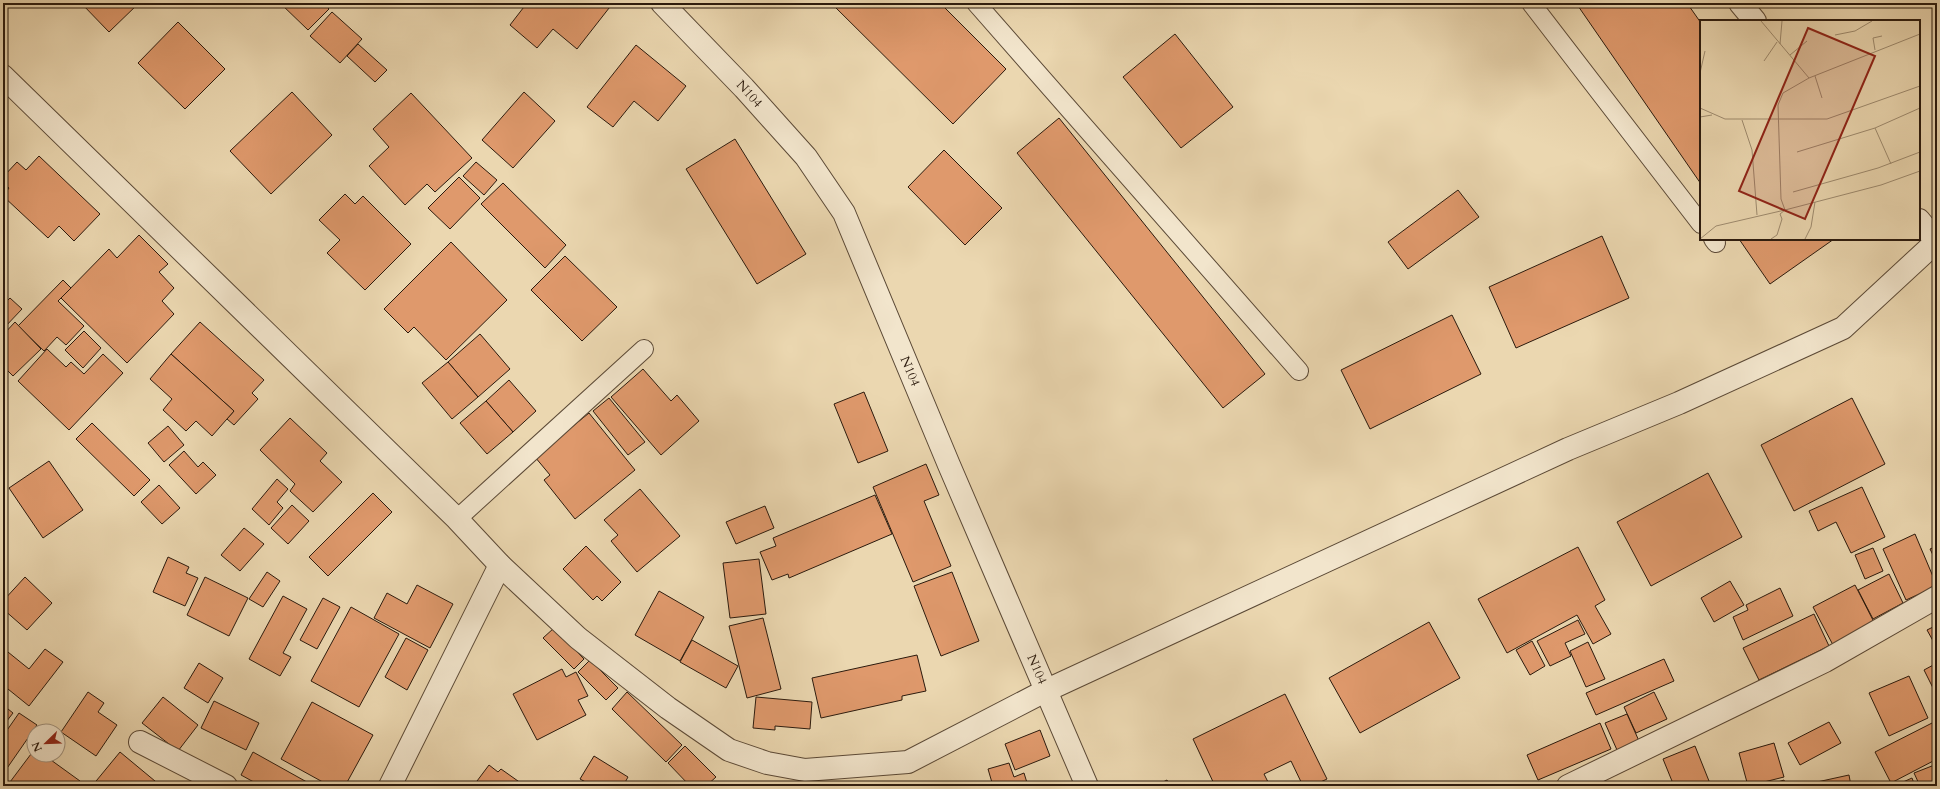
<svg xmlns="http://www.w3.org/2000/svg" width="1940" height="789" viewBox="0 0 1940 789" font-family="Cardo,serif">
  <rect width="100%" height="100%" fill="#ebd7b0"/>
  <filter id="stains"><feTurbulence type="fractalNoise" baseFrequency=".005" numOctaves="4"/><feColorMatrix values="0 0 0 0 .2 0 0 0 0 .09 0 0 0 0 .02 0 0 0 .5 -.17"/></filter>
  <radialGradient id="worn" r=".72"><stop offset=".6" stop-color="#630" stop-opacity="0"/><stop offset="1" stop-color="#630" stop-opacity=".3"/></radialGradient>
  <g fill="#df996c" stroke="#2b1a0d">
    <polygon points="81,3 139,3 109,32"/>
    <polygon points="280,3 323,3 329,9 308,30"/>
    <polygon points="527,3 613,3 577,49 553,29 537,48 510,25"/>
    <polygon points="831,3 940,3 1006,69 953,124"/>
    <polygon points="1576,3 1687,3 1701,23 1701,184"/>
    <polygon points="332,12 362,39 340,63 310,36"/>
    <polygon points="178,22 225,69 185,109 138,63"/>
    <polygon points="1175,34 1233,107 1181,148 1123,77"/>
    <polygon points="358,44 387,70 375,82 347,56"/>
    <polygon points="636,45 686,86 658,121 634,101 613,127 587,107"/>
    <polygon points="292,92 332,135 271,194 230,151"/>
    <polygon points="524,92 555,121 513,168 482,140"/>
    <polygon points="411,93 472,158 435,192 427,184 405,205 369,166 389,147 373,129"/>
    <polygon points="1059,118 1265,374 1223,408 1017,153"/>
    <polygon points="735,139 806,254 757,284 686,169"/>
    <polygon points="944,150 1002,208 965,245 908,187"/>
    <polygon points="39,156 100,214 74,241 59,226 48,238 3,196 9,188 3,183 3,177 17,162 26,170"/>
    <polygon points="476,162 497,180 484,195 463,176"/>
    <polygon points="459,177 480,198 450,229 428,208"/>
    <polygon points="503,183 566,245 545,268 481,204"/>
    <polygon points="1458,190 1479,217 1408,269 1388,242"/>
    <polygon points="345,194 355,204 363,196 411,244 365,290 327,253 340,240 319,220"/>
    <polygon points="139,235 168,264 159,272 174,288 162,301 174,314 127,363 61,298 109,249 117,258"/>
    <polygon points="1602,236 1629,298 1516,348 1489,287"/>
    <polygon points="1739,239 1834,239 1770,284"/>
    <polygon points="451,242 507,300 446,360 414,327 408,333 384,309"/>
    <polygon points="565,256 617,307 582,341 531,290"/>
    <polygon points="63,280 71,288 58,301 84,326 66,345 57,337 44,351 18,326"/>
    <polygon points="10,298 22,309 3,329 3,305"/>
    <polygon points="1452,315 1481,374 1370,429 1341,370"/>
    <polygon points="15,322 41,349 13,376 3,366 3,335"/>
    <polygon points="200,322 264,380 252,393 258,399 234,425 227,419 234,411 171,354"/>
    <polygon points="84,331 101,348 83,368 65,350"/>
    <polygon points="480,334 510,369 478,397 448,362"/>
    <polygon points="47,349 66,367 71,362 84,374 103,354 123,373 69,430 18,381"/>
    <polygon points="171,354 234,411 212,436 196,421 186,431 163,410 172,399 150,379"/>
    <polygon points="448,362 478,397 452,419 422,383"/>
    <polygon points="643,369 671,401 677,395 699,421 661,455 611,397"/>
    <polygon points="509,380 536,411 513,432 486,401"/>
    <polygon points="864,392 888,451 858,463 834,404"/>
    <polygon points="609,398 645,442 628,455 593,411"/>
    <polygon points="1852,398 1885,464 1794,511 1761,445"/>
    <polygon points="486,401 513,432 487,454 460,423"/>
    <polygon points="589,413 635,470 575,519 544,480 550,475 535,457"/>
    <polygon points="290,418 327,453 320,461 342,482 313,512 290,491 295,484 260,450"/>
    <polygon points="92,423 150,480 134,496 76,439"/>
    <polygon points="168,426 184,445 164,462 148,443"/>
    <polygon points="184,451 198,467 203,462 216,475 196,494 169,465"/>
    <polygon points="49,461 83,510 43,538 9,488"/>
    <polygon points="926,464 939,495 924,501 951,566 913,582 873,487"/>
    <polygon points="1708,473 1742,537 1651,586 1617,522"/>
    <polygon points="277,479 288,489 277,502 283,508 269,525 252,509"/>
    <polygon points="159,485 180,508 162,524 141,502"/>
    <polygon points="1862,487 1885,537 1851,553 1836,522 1818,531 1809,511"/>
    <polygon points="640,489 680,536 637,572 611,541 618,535 604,520"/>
    <polygon points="373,493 392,512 328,576 309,557"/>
    <polygon points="875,495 892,534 789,578 788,574 772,580 760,552 776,546 773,538"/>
    <polygon points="292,505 309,521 288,544 271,528"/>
    <polygon points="765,506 774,528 736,544 726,522"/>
    <polygon points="244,528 264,544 240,571 221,555"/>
    <polygon points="1915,534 1937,586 1906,600 1883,549"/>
    <polygon points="586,546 621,582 602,601 597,596 593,600 563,569"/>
    <polygon points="1937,546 1937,563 1930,549"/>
    <polygon points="1578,547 1605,600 1595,606 1611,634 1593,644 1577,615 1507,653 1478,599"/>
    <polygon points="1873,548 1883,571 1865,579 1855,555"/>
    <polygon points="168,557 189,567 186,573 198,578 185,606 153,592"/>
    <polygon points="759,559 766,614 730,618 723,563"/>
    <polygon points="267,572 280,581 263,607 249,599"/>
    <polygon points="952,572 979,641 941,656 914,586"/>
    <polygon points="1889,574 1903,603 1873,619 1858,590"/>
    <polygon points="25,577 52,603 27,630 3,609 3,601"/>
    <polygon points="205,577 248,598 229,636 187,615"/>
    <polygon points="1730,581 1744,605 1714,622 1701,598"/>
    <polygon points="417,585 453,604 430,648 374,618 387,593 407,604"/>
    <polygon points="1855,585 1875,624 1833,645 1813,607"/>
    <polygon points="1780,588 1793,616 1743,640 1733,617 1748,610 1746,605"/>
    <polygon points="659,591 704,617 680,661 635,635"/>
    <polygon points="283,596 307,609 283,653 291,657 280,676 249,659"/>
    <polygon points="323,598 340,607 317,649 300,640"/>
    <polygon points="351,607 399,634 359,707 311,681"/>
    <polygon points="1814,614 1829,646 1759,680 1743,648"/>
    <polygon points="763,618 781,689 747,698 729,626"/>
    <polygon points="1578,620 1585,634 1565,643 1571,656 1550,666 1537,641"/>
    <polygon points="1429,622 1460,678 1360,733 1329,678"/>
    <polygon points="1937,625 1937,648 1927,630"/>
    <polygon points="554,628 584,659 574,669 543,638"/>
    <polygon points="406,638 428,650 407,690 385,677"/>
    <polygon points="692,640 738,666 726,688 680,662"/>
    <polygon points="1532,641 1545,666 1530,675 1516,650"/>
    <polygon points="1588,642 1605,679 1586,687 1570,651"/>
    <polygon points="3,648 29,669 45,649 63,662 29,706 3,685"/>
    <polygon points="917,655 926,691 902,696 902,700 821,718 812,678"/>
    <polygon points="1664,659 1674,681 1596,715 1586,693"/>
    <polygon points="590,660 618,688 606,700 578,672"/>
    <polygon points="199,663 223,678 208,703 184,688"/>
    <polygon points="1937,663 1937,696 1924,670"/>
    <polygon points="562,669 566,677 576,672 588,696 578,700 586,715 537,740 513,694"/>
    <polygon points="1909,676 1928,718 1889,736 1869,693"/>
    <polygon points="88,692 104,703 98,712 117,725 96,756 61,732"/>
    <polygon points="627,692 682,745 666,762 612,709"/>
    <polygon points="1654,692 1667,719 1636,733 1624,707"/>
    <polygon points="1285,694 1327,779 1312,786 1303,786 1291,761 1264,774 1270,786 1215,786 1193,739"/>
    <polygon points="163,697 198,725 178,751 142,723"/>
    <polygon points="756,697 812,702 810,729 775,726 775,730 753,728"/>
    <polygon points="214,701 259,723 246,750 201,728"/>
    <polygon points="312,702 373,735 345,786 330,786 281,759"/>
    <polygon points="3,705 13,713 3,726"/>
    <polygon points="19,713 37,725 3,774 3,736"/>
    <polygon points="1627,714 1639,741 1617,750 1605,723"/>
    <polygon points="1936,721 1937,759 1891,783 1875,752"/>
    <polygon points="1829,722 1841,743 1800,765 1788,743"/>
    <polygon points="1600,723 1611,749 1538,780 1527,755"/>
    <polygon points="1040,730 1050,756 1015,770 1005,744"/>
    <polygon points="1774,743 1784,777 1748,786 1739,753"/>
    <polygon points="685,746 716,777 706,786 690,786 668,763"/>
    <polygon points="1695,746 1711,786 1674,786 1663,759"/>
    <polygon points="34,750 34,755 44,755 80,781 76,786 7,786"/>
    <polygon points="120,752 161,786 92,786"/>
    <polygon points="253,752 314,786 261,786 241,775"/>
    <polygon points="594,756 628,777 623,786 593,786 580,779"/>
    <polygon points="1009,763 1014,777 1024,773 1028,786 993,786 988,769"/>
    <polygon points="1937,764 1937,786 1920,786 1914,773"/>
    <polygon points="489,765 498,772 501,769 525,786 485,786 477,781"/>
    <polygon points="1849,775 1851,786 1817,786 1817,782"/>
    <polygon points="1912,778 1915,786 1894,786"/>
    <polygon points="1167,780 1170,786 1155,786"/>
    <polygon points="1784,780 1786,786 1765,786"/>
  </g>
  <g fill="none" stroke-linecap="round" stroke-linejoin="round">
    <defs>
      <g id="service">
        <polyline points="976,3 1299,371"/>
        <polyline points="1531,3 1701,224"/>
        <polyline points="1713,239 1716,243"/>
        <polyline points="457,519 644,349"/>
      </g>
      <g id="minor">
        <polyline points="1740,3 1755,21"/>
        <polyline points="3,76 457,519 500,565 578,638 668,708 729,750 767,763 805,770 908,762 1045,691 1568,449 1679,403 1843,328 1937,241"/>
        <polyline points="1919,220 1937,242"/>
        <polyline points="140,742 226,786"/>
        <polyline points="390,786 500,565"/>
        <polyline points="1568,786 1825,661 1937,597"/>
      </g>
      <g id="tertiary">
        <path id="s1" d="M662,3L744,88L806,157L844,213L949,465L1087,786"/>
      </g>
    </defs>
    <use href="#service" stroke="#5b4936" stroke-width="20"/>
    <use href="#minor" stroke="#5b4936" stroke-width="24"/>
    <use href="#tertiary" stroke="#5b4936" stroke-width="24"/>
    <use href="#service" stroke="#f2e5cc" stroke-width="18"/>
    <use href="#minor" stroke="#f2e5cc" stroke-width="22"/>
    <use href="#tertiary" stroke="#f2e5cc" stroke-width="22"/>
  </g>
  <g text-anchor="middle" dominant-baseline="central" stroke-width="3.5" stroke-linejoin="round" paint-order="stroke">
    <g font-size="13" fill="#2b1a0d" stroke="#f2e5cc">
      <text stroke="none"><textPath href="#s1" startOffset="126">N104</textPath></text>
      <text stroke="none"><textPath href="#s1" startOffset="450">N104</textPath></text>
      <text stroke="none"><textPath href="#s1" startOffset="774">N104</textPath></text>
    </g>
  </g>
  <g transform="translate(1700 20)">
    <rect width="220" height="220" fill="#ebd7b0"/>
    <path fill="none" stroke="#9e8b6f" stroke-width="1" d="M61,1L109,58M135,15L155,11L172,1M80,24L82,1M175,30L173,18L182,16M90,35L107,21M64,41L77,22M0,53L5,31M115,56L122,78M0,88L25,99H127L220,66M0,97L12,95M42,100L52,130L57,195M175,108L191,144M97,132L175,108L220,88M93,172L178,148L220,132M0,219L16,206L85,190L181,165L220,151M71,219L77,215L82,199L80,194L85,190L81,179L78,85L83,73L109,58L220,14M105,219L111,207L115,182"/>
    <path fill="#8f2418" fill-opacity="0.15" stroke="#8f2418" stroke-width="2" d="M108,8L175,36L105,199L39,171Z"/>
    <rect width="220" height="220" fill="none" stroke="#2b1a0d" stroke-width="2"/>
  </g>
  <rect width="1940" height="789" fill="none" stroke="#ebd7b0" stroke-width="16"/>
  <rect x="4" y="4" width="1932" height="781" fill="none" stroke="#2b1a0d" stroke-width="2"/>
  <rect x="8" y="8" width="1924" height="773" fill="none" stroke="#2b1a0d"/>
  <g transform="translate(46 743) rotate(247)"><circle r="19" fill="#f2e5cc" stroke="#a29480"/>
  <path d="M0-3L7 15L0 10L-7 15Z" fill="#8f2418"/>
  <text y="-6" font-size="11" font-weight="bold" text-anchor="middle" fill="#2b1a0d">N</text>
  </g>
  <rect width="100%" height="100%" filter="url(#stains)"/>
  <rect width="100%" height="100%" fill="url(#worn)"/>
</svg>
